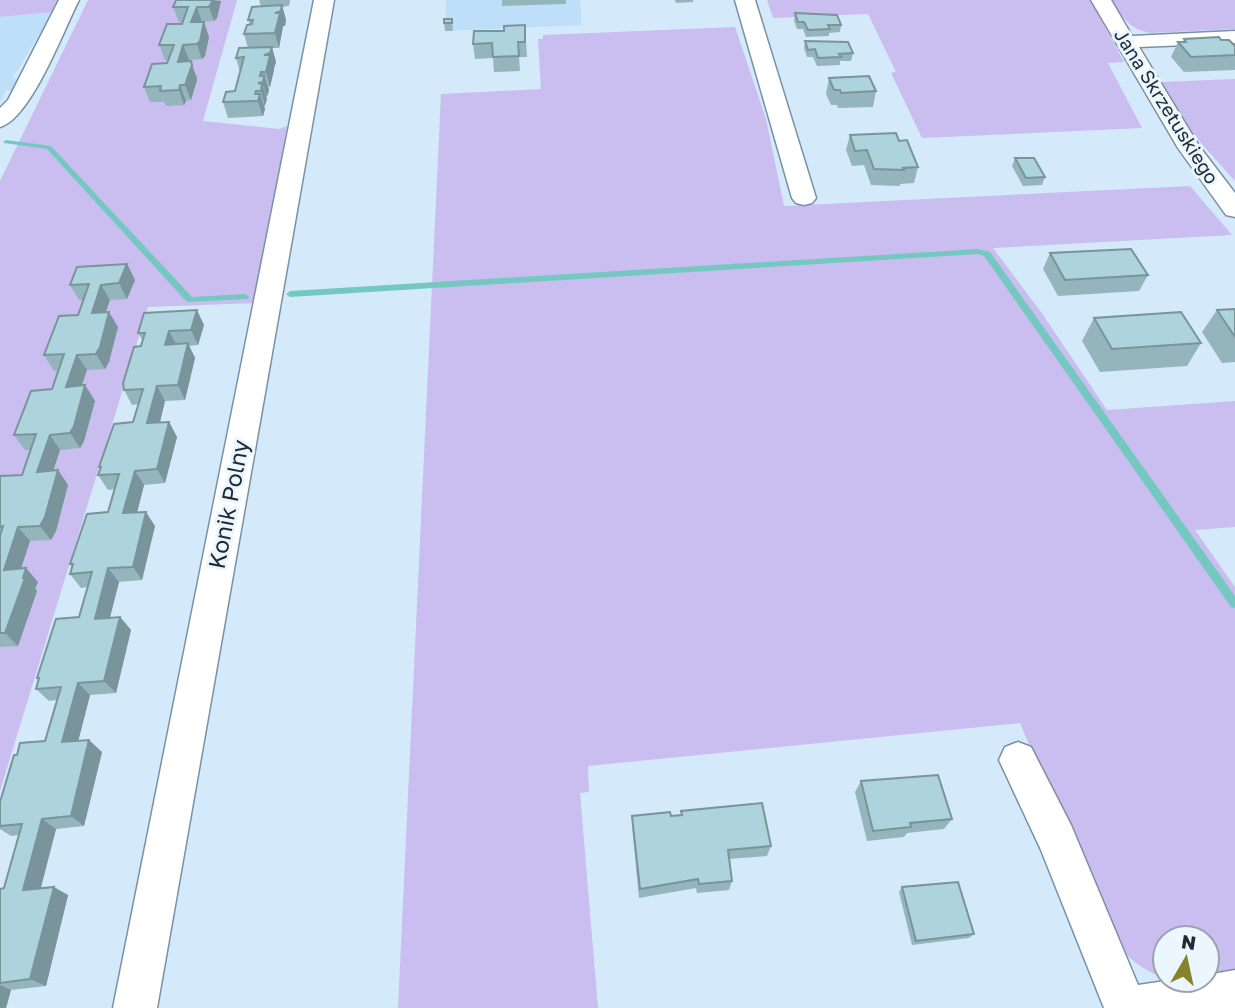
<svg xmlns="http://www.w3.org/2000/svg" width="1235" height="1008" viewBox="0 0 1235 1008" font-family="'Golos Text',sans-serif">
  <rect width="100%" height="100%" fill="#d4eafb"/>
  <g fill="#bddffa">
    <polygon points="446,0 580,0 582,25 445,31"/>
    <polygon points="53,12 12,79 20,78 13,91 6,90 0,102 0,17"/>
  </g>
  <g fill="#cabdf0">
    <polygon points="0,0 59,0 53,12 0,17"/>
    <polygon points="88,0 237,0 203,121 279,129 287,126 258,303 148,307 0,791 0,181"/>
    <polygon points="767,0 1090,0 1124,62 1108,63 1142,128 922,138 891,73 896,72 868,14 773,18"/>
    <path d="M1112,0H1235V29L1151,33C1129,29 1123,18 1112,0Z"/>
    <path d="M735,27L766,119L784,206L1190,186L1232,235L993,248L1041,312L1107,410L1235,401V527L1195,530L1235,587V974L1207,978V938H1165V978C1141,970 1126,956 1110,937L1020,723L588,766L589,792L580,793L598,1008H398L441,94L541,89L538,39H543V35Z"/>
    <polygon points="1235,79 1235,181 1184,124 1162,82"/>
  </g>
  <g fill="none" stroke-linecap="round" stroke-linejoin="round">
    <g fill="#74c8c0" fill-rule="evenodd">
      <polygon points="6,140 51,146 192,297 245,294 249,297 248,299 187,302 47,149 4,143 3,142"/>
      <polygon points="978,249 990,252 1235,596 1235,608 1231,607 984,256 978,254 290,297 286,294 290,291"/>
    </g>
    <defs>
      <g id="minor">
        <path d="M59,0H79C64,29 31,119 0,127V108L8,100Z"/>
        <polygon points="314,0 334,0 157,1008 113,1008"/>
        <polygon points="735,0 755,0 816,198 812,203 804,205 796,203 792,198"/>
        <polygon points="1091,0 1111,0 1132,36 1235,31 1235,43 1139,47 1199,146 1235,193 1235,217 1226,215 1178,148"/>
        <polygon points="1018,742 1031,747 1071,825 1138,985 1172,980 1207,980 1207,975 1235,970 1235,1008 1104,1008 1041,850 999,760 1005,747"/>
      </g>
    </defs>
    <use href="#minor" stroke="#7891a5" stroke-width="3"/>
    <use href="#minor" fill="#fff" fill-rule="evenodd"/>
  </g>
  <g fill="#95b5bd">
    <polygon points="259,0 290,0 290,1 289,6 282,7 286,20 285,26 283,26 279,48 272,48 276,62 274,68 274,70 270,87 268,87 269,90 266,97 265,106 264,106 265,109 263,116 228,118 223,102 235,91 240,72 236,58 248,48 244,34 250,25 248,20 261,6"/>
    <polygon points="502,0 566,0 566,4 502,6"/>
    <polygon points="675,0 693,0 693,2 676,3"/>
    <polygon points="221,1 217,18 214,21 202,22 209,37 205,56 202,59 189,60 188,61 197,76 197,80 191,100 186,101 184,105 166,106 164,102 150,102 144,87 167,63 168,60 165,60 159,45 182,22 179,22 173,7"/>
    <polygon points="795,13 841,25 840,32 829,33 829,36 806,37 803,29 797,29 794,21"/>
    <polygon points="452,19 453,31 445,31 444,23"/>
    <polygon points="525,25 527,57 519,57 520,71 494,72 493,58 475,59 473,44 504,31"/>
    <polygon points="1184,39 1221,40 1235,46 1235,70 1184,72 1171,57 1178,42 1183,42"/>
    <polygon points="805,41 853,53 851,61 840,61 840,65 817,66 813,57 807,57 804,48"/>
    <polygon points="829,78 876,91 873,107 838,108 837,105 831,105 826,94"/>
    <polygon points="850,135 899,141 918,167 914,183 900,184 900,186 871,185 864,165 852,166 846,150"/>
    <polygon points="1015,158 1045,177 1042,185 1023,186 1012,166"/>
    <polygon points="1050,253 1148,275 1139,291 1058,296 1043,269"/>
    <polygon points="127,264 135,280 127,299 110,300 106,312 118,327 109,362 105,369 87,370 81,386 85,385 95,401 84,441 80,448 60,450 53,471 58,470 68,485 56,531 51,540 30,541 21,569 38,582 35,589 37,591 18,646 0,647 0,476 22,475 30,450 25,450 14,435 52,389 59,370 54,371 44,355 78,315 83,300 79,300 70,285"/>
    <polygon points="1235,309 1235,362 1222,363 1202,332 1217,310"/>
    <polygon points="1094,318 1201,343 1187,366 1100,372 1082,341"/>
    <polygon points="204,325 198,345 189,346 195,358 185,400 165,401 160,422 169,422 177,437 165,483 144,485 137,513 155,526 142,580 119,582 110,618 120,617 131,630 116,693 90,695 78,741 102,752 84,826 56,829 41,888 68,895 46,986 11,990 6,1008 0,1008 0,889 4,888 19,835 11,836 0,829 0,802 17,755 45,741 57,700 49,701 36,689 39,680 37,678 79,617 88,587 81,588 70,574 72,567 70,564 108,512 115,489 108,490 98,475 100,469 99,467 133,422 138,404 132,405 124,390 143,341 138,333"/>
    <polygon points="861,781 952,819 944,829 907,833 904,837 867,841 855,792"/>
    <polygon points="681,811 771,846 767,856 729,859 732,881 729,890 697,893 696,888 639,898 632,826 632,816 681,815"/>
    <polygon points="902,887 974,934 969,938 912,945 899,892"/>
  </g>
  <g fill="#79949a">
    <polygon points="213,0 221,1 217,18 214,21 209,7"/>
    <polygon points="282,5 286,20 285,26 283,26 279,48 275,33 275,13"/>
    <polygon points="197,7 202,22 191,22"/>
    <polygon points="204,22 209,37 205,56 202,59 197,44"/>
    <polygon points="183,45 189,60 184,77 178,62"/>
    <polygon points="272,47 276,62 274,68 274,70 270,87 266,72 264,55"/>
    <polygon points="191,61 197,80 191,100 185,85"/>
    <polygon points="261,72 263,81 264,75 269,90 267,97 260,76"/>
    <polygon points="262,84 267,99 265,106 261,91"/>
    <polygon points="180,85 186,101 184,105 179,90"/>
    <polygon points="256,91 258,100 260,94 265,109 263,116 255,94"/>
    <polygon points="127,264 135,280 127,299 119,283"/>
    <polygon points="101,285 110,300 100,328 92,313"/>
    <polygon points="197,310 204,325 198,345 191,330"/>
    <polygon points="109,312 118,327 109,362 105,369 96,354"/>
    <polygon points="169,331 177,346 165,345"/>
    <polygon points="188,343 195,358 185,400 178,385"/>
    <polygon points="77,355 87,370 76,402 66,387"/>
    <polygon points="85,385 95,401 84,441 80,448 70,433"/>
    <polygon points="157,386 165,401 156,438 147,423"/>
    <polygon points="169,422 177,437 165,483 157,469"/>
    <polygon points="50,435 60,450 48,486 37,472"/>
    <polygon points="58,470 68,485 56,531 51,540 40,526"/>
    <polygon points="135,471 144,485 133,528 123,513"/>
    <polygon points="146,512 155,526 142,580 133,567"/>
    <polygon points="18,527 30,541 16,583 4,570"/>
    <polygon points="26,568 38,582 35,589 37,591 18,646 5,633"/>
    <polygon points="108,568 119,582 106,632 95,619"/>
    <polygon points="120,617 131,630 116,693 104,681"/>
    <polygon points="78,683 90,695 75,754 62,742"/>
    <polygon points="89,740 102,752 84,826 71,816"/>
    <polygon points="42,819 56,829 38,898 23,890"/>
    <polygon points="54,887 68,895 46,986 30,979"/>
    <polygon points="0,985 11,990 6,1008 0,1008"/>
  </g>
  <g fill="#add3dc" stroke="#79949a" stroke-width="2">
    <polygon points="176,0 213,0 209,7 197,7 191,22 204,22 200,41 197,44 183,45 178,62 191,61 192,65 185,85 180,85 179,90 160,91 161,86 144,87 152,64 167,63 174,45 159,45 167,24 182,24 188,7 173,7"/>
    <polygon points="282,5 281,11 275,13 280,13 275,33 244,34 247,25 252,24 253,20 248,20 252,7"/>
    <polygon points="795,13 837,15 841,25 828,25 830,29 808,30 804,22 798,22"/>
    <rect x="444" y="19" width="8" height="4"/>
    <polygon points="525,25 525,42 518,42 519,56 493,57 492,43 473,44 474,31 504,31 504,26"/>
    <polygon points="1219,37 1221,40 1229,40 1235,46 1235,55 1191,57 1178,42 1186,42 1184,39"/>
    <polygon points="805,41 848,42 853,53 839,54 841,57 818,58 815,49 808,50"/>
    <polygon points="272,47 270,53 264,55 270,55 266,72 261,72 260,76 264,75 263,82 258,83 262,84 261,91 256,91 255,94 260,94 258,101 223,102 226,92 235,91 244,57 236,58 239,48"/>
    <polygon points="869,76 876,91 841,93 840,90 834,90 829,78"/>
    <polygon points="896,133 899,141 907,140 918,167 903,168 904,170 874,169 867,150 855,151 850,135"/>
    <polygon points="1015,158 1034,158 1045,177 1026,178"/>
    <polygon points="1131,249 1148,275 1065,280 1050,253"/>
    <polygon points="127,264 119,283 101,285 92,313 109,312 100,347 96,354 77,355 66,387 85,385 74,426 70,433 50,435 37,472 58,470 45,517 40,526 18,527 4,570 26,568 23,578 25,578 5,633 0,633 0,536 3,526 0,527 0,476 22,475 36,434 14,435 31,391 52,389 64,354 44,355 59,316 78,315 89,284 70,285 77,267"/>
    <polygon points="1235,309 1235,337 1217,310"/>
    <polygon points="197,310 191,330 169,331 165,345 188,343 178,385 157,386 147,423 169,422 157,469 135,471 123,513 146,512 133,567 108,568 95,619 120,617 104,681 78,683 62,742 89,740 71,816 42,819 23,890 54,887 30,979 0,983 0,889 4,888 22,824 0,826 0,802 14,755 17,755 20,743 45,741 61,687 36,689 39,678 37,678 56,619 79,617 92,572 70,574 73,564 70,564 87,514 108,512 119,474 98,475 101,467 99,467 114,424 133,422 143,389 124,390 123,383 134,347 141,346 143,339 145,333 138,333 144,313"/>
    <polygon points="1181,312 1201,343 1112,349 1094,318"/>
    <polygon points="938,775 952,819 910,823 911,827 873,831 861,781"/>
    <polygon points="762,803 771,846 728,850 732,881 699,884 698,879 640,889 632,816 670,812 671,816 682,815 681,811"/>
    <polygon points="958,882 974,934 916,941 902,887"/>
  </g>
  <g text-anchor="middle" dominant-baseline="central" stroke-width="6" stroke-linejoin="round" paint-order="stroke">
    <g font-size="19" fill="#1f2a32" stroke="#ebf6fe">
      <text transform="translate(1167 106) rotate(58)">Jana Skrzetuskiego</text>
    </g>
    <g font-size="23" fill="#1f2a32" stroke="#ebf6fe">
      <text transform="translate(228 504) rotate(-79)">Konik Polny</text>
    </g>
  </g>
  <g transform="translate(1186 959) rotate(9)"><circle r="33" fill="#ebf6fe" stroke="#99a4ac" stroke-width="2"/>
  <path d="M0-5L12 26L0 18L-12 26Z" fill="#87832b"/>
  <text y="-10" font-size="19" font-weight="bold" text-anchor="middle" fill="#1f2a32">N</text>
  </g>
</svg>
